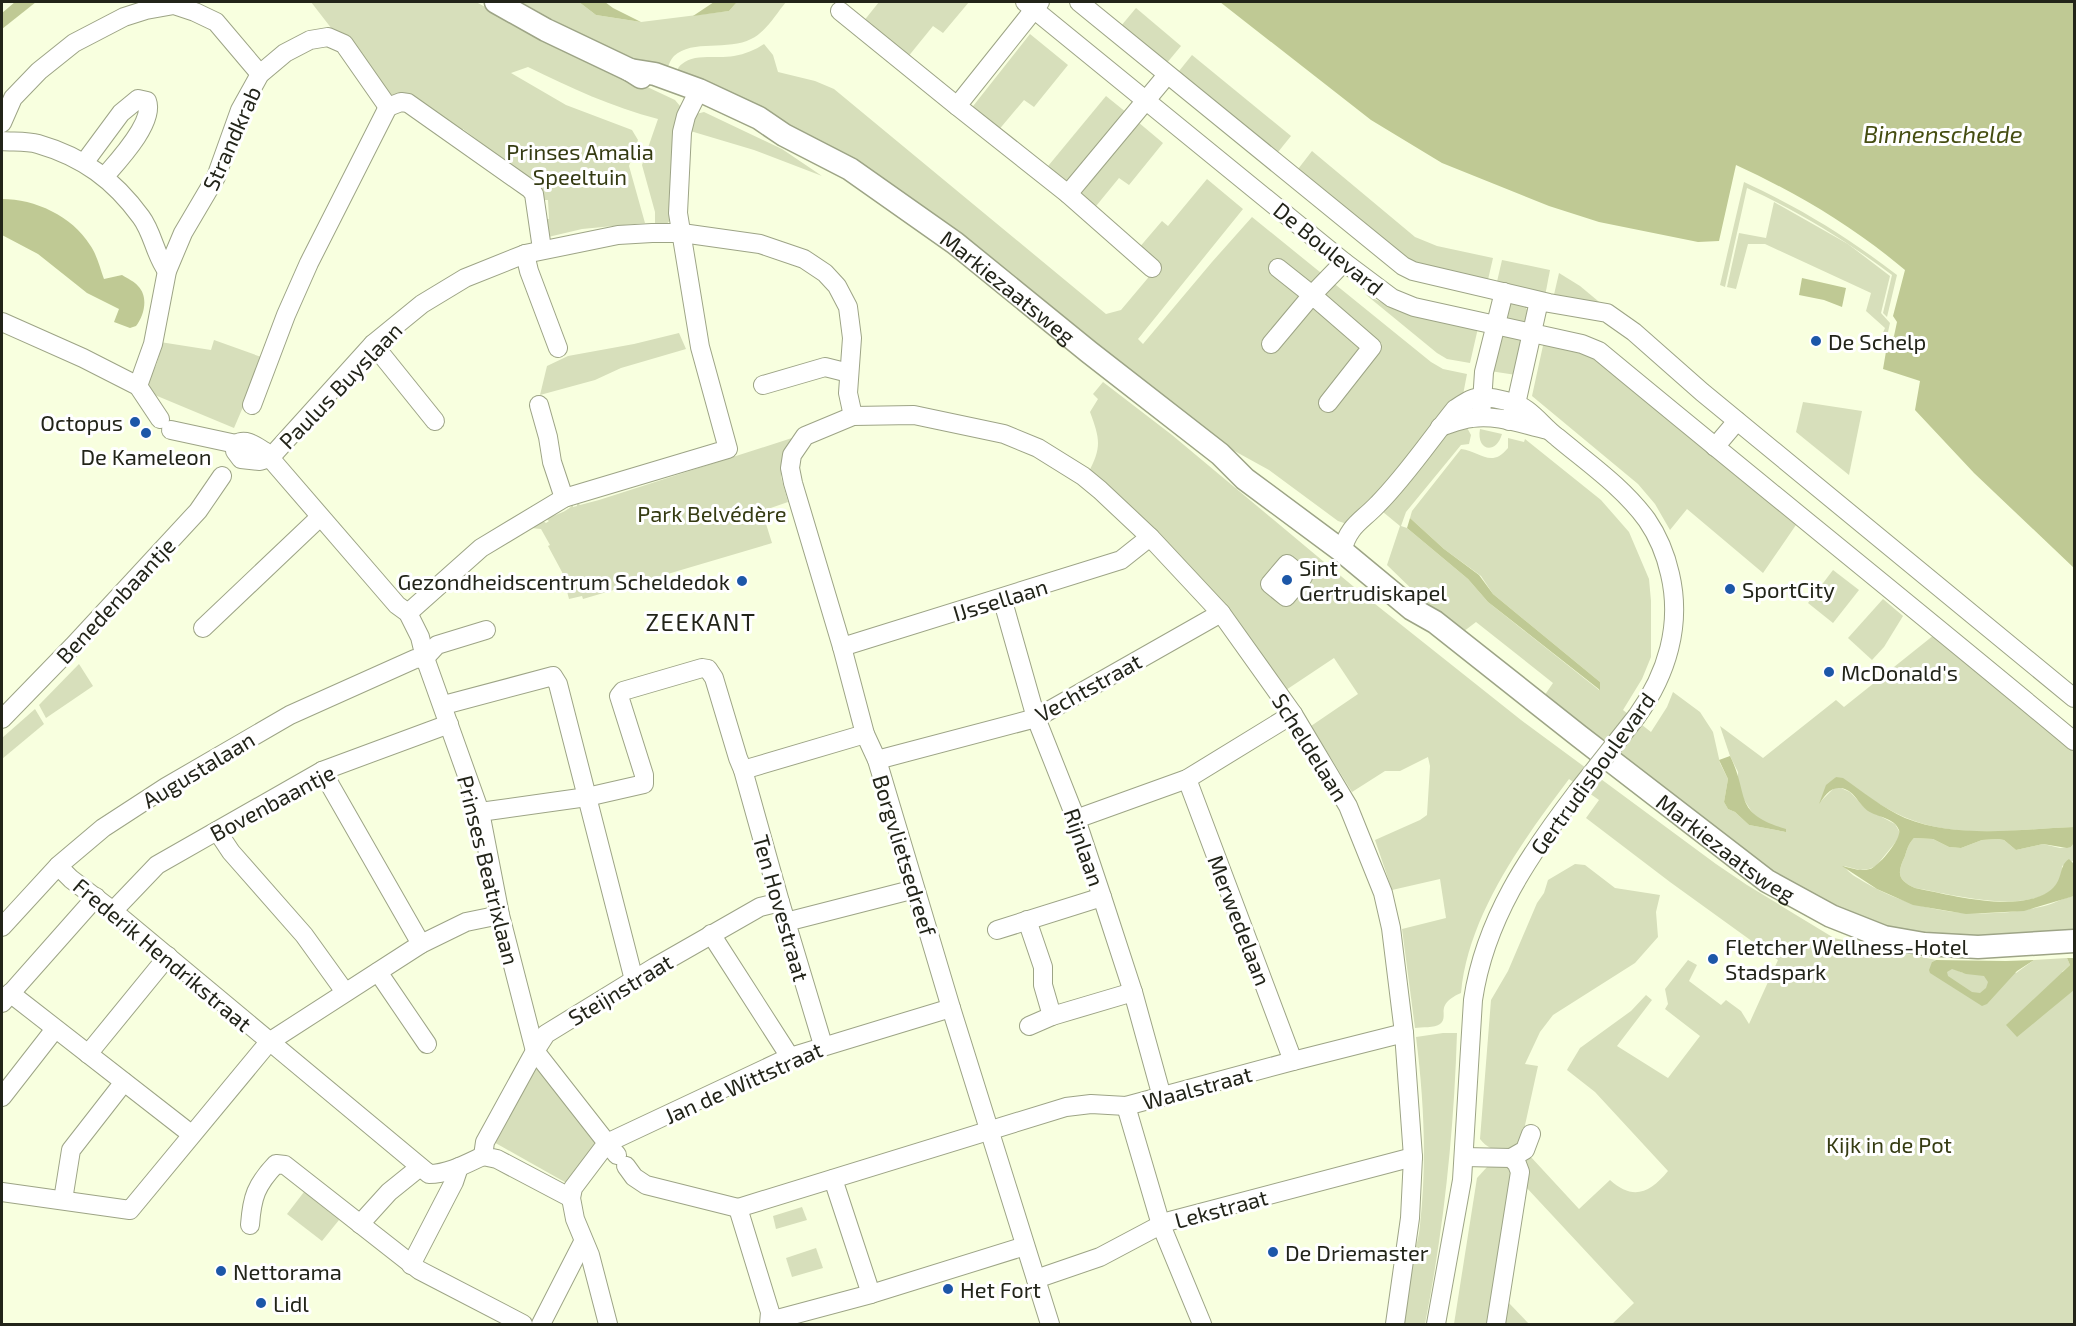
<svg xmlns="http://www.w3.org/2000/svg" width="2076" height="1326" viewBox="0 0 2076 1326" font-family="'Exo 2',sans-serif">
  <rect width="100%" height="100%" fill="#f8ffdf"/>
  <g fill="#d7dfbb">
    <path d="M311,2H476L543,38L675,100L680,106L681,112L672,217C669,223 666,225 659,226L655,223V212L642,165L658,119C612,107 571,88 528,67L511,73L566,105L632,130L638,140L629,166L645,223L582,229L544,238L541,219H549L548,200H539L527,178L463,129L460,133L391,97L335,33Z"/>
    <path d="M521,2H579L596,15L641,22L729,11L737,2H786C776,14 766,32 751,39C729,51 692,39 674,56C670,60 668,67 666,72L587,38Z"/>
    <polygon points="879,2 969,2 943,33 933,26 907,58 863,22"/>
    <polygon points="1136,8 1181,46 1166,64 1121,26"/>
    <polygon points="1030,34 1068,65 1034,107 1024,100 997,132 970,110"/>
    <path d="M764,44L773,55L778,72L815,81L834,89L1106,314L1121,310L1158,266L1138,249L1162,221L1168,226L1207,179L1243,209L1138,339L1143,344L1212,262L1252,217L1431,362L1443,369L1467,374L1462,400L1375,500L1347,524L1338,521L1269,470L1209,437L959,243L675,76C677,72 678,66 682,64C694,53 718,59 734,56C745,54 755,50 764,44Z"/>
    <polygon points="1192,55 1291,136 1274,157 1175,76"/>
    <polygon points="1106,96 1127,113 1066,189 1044,171"/>
    <polygon points="704,112 782,149 822,176 754,150 687,130 696,114"/>
    <polygon points="1138,122 1163,143 1129,185 1119,178 1092,211 1077,199"/>
    <polygon points="1312,151 1415,237 1437,246 1493,258 1487,284 1414,267 1295,173"/>
    <path d="M1744,182C1802,209 1846,236 1897,275L1887,317L1883,313L1892,275C1845,240 1800,212 1747,188L1725,287L1720,285Z"/>
    <polygon points="1774,202 1848,244 1890,276 1881,313 1890,323 1888,332 1882,335 1885,328 1866,311 1871,293 1765,244 1748,244 1736,289 1727,287 1739,233 1766,238"/>
    <polygon points="1502,260 1550,270 1545,296 1496,286"/>
    <polygon points="1559,273 1580,286 1622,321 1553,299"/>
    <path d="M1365,294C1403,315 1436,320 1478,328L1470,363L1447,359L1437,353Z"/>
    <path d="M1512,302C1520,304 1525,304 1528,312L1524,323L1508,324L1504,311Z"/>
    <polygon points="679,333 686,349 621,368 595,380 540,395 547,366 568,356 634,344"/>
    <polygon points="1498,334 1523,339 1516,375 1490,371"/>
    <path d="M214,340L264,358L234,428L150,393L148,373C156,369 157,364 159,355L157,354L160,342L211,350Z"/>
    <polygon points="1544,341 1589,351 1798,522 1763,573 1687,509 1670,530 1655,504 1638,484 1532,396"/>
    <path d="M1103,382L1172,435L1360,592L1521,720L1716,864L1747,885L1834,938L1936,960L1932,962L1948,970L1952,968L1963,973H2016L2034,960L2067,958L2070,965L2062,972H2074V1324H1612L1634,1303L1525,1186L1522,1161L1530,1156L1579,1209L1610,1180C1633,1201 1650,1193 1668,1171L1595,1092L1567,1070L1568,1068L1580,1048L1631,1011L1646,995L1652,1000L1617,1046L1668,1078L1700,1036L1665,1009L1668,1004L1665,989L1688,960L1697,965L1689,981L1721,1005L1726,1000L1741,1011L1749,1024L1778,960L1670,882L1586,818L1599,800L1569,779C1523,840 1468,915 1461,993C1433,1005 1450,1016 1440,1024C1435,1028 1421,1027 1415,1028L1402,929L1446,918L1440,879L1392,890L1375,840L1420,820L1427,815L1430,766L1428,757L1400,771H1385L1352,792L1311,726L1358,694L1334,658L1286,690L1088,473C1102,447 1100,439 1090,412L1098,399L1093,394Z"/>
    <polygon points="1803,402 1862,411 1849,475 1796,432"/>
    <path d="M1465,424L1471,435L1469,444L1461,445L1406,512L1401,526L1407,528L1468,579L1488,602L1599,690L1600,682L1493,594L1481,576L1444,549L1410,518L1412,511L1461,449C1480,451 1491,469 1508,448V438L1524,442L1525,439L1601,500L1629,532L1649,579L1651,601V657L1642,679L1623,710L1651,732L1667,707L1673,692L1700,712L1713,732L1720,763L1728,779L1724,802L1728,809L1735,812L1749,825L1786,832L1761,821L1753,814L1743,798L1738,782V772L1730,756L1720,726L1763,758L1836,700L1844,707L1934,635L2074,751V827C2019,829 1956,840 1904,817C1880,806 1858,790 1836,777L1820,802L1834,788H1841L1850,792L1865,808L1895,824L1899,831V838L1876,866L1869,869L1860,870L1844,866C1849,874 1858,878 1866,883C1918,914 1981,920 2040,907C2052,905 2062,898 2074,896V929L2007,940L1904,933L1793,889L1542,699L1553,683L1476,622L1459,635L1387,565L1400,526L1383,512L1443,436Z"/>
    <path d="M1480,429L1502,434C1496,455 1476,451 1480,429Z"/>
    <path d="M792,438L782,466L781,477L788,502L762,511L772,543L769,544L583,599L582,596L569,599L562,572L548,546L550,545L541,529L531,528L543,521L546,523L549,521L546,519C555,514 567,513 573,504V507L577,506V502L580,505L599,500Z"/>
    <polygon points="1833,570 1859,590 1833,623 1808,603"/>
    <polygon points="1883,599 1903,616 1884,647 1872,660 1848,638"/>
    <polygon points="79,664 93,686 46,718 39,705"/>
    <polygon points="35,709 44,724 2,759 2,738"/>
    <path d="M1914,838L1933,839L1949,847L1961,848L1982,840L1998,839L2004,840L2016,850L2043,844L2060,848L2071,847L2074,843V864L2073,861L2062,866C2062,872 2061,879 2058,884C2033,917 1950,894 1915,888C1897,880 1897,873 1905,856C1907,849 1909,843 1914,838Z"/>
    <path d="M1575,864L1585,865L1615,888L1660,895L1656,912L1658,937L1635,963L1553,1015L1540,1032L1525,1064L1538,1066L1520,1148C1502,1150 1492,1154 1480,1139L1491,1000L1508,971L1537,903L1544,893L1548,880Z"/>
    <path d="M1443,1033H1457C1454,1131 1444,1228 1425,1324H1402C1405,1305 1407,1285 1411,1265C1414,1252 1419,1239 1420,1225C1427,1161 1424,1100 1416,1037Z"/>
    <polygon points="533,1064 539,1066 601,1145 570,1185 492,1141"/>
    <polygon points="1510,1164 1512,1171 1491,1324 1454,1324 1477,1178 1488,1166"/>
    <polygon points="304,1192 339,1220 322,1241 287,1214"/>
    <polygon points="802,1207 807,1220 776,1229 773,1216"/>
    <polygon points="816,1248 823,1268 792,1277 786,1258"/>
    <polygon points="1507,1301 1529,1324 1503,1324"/>
  </g>
  <g fill="#bfc994" fill-rule="evenodd">
    <polygon points="15,2 36,2 2,29 2,13"/>
    <polygon points="579,2 605,2 613,8 641,22 596,15"/>
    <polygon points="714,2 737,2 729,11 693,16"/>
    <path d="M1220,2H2074V568L1974,473L1915,410L1920,381L1883,369L1888,340L1894,336L1897,322L1893,316L1905,270C1854,227 1797,193 1736,165L1719,241L1698,242L1599,222L1549,206L1442,163L1371,120Z"/>
    <path d="M2,199C35,199 72,216 90,245C97,255 100,268 104,279L122,275C127,278 135,282 138,286C149,297 144,316 136,326L130,328L114,322L119,309L87,293L38,254L2,235Z"/>
    <polygon points="1802,278 1846,288 1842,307 1824,300 1799,295"/>
    <polygon points="1410,518 1444,549 1479,575 1493,594 1600,682 1600,690 1488,602 1468,579 1407,528"/>
    <path d="M1730,756C1750,796 1732,813 1786,829V832L1749,825L1735,812L1728,809L1724,802L1728,779L1719,760Z"/>
    <path d="M1836,777L1843,778C1863,792 1883,808 1905,818C1958,839 2019,829 2074,827V843L2071,847L2067,848L2043,844L2016,850L2004,840L1998,839L1982,840L1961,848L1949,847L1933,839L1914,838C1909,843 1907,849 1905,856C1897,873 1897,880 1915,888C1951,895 2016,913 2048,892C2065,881 2057,867 2069,859L2074,864V896L2024,911L1966,914L1913,905L1877,889L1842,866C1851,868 1861,872 1870,869C1878,867 1902,839 1899,830C1895,818 1877,817 1868,811C1858,804 1854,789 1840,788C1830,787 1824,797 1819,804L1826,785Z"/>
    <polygon points="2067,958 2074,958 2074,990 2017,1037 2006,1025 2070,965"/>
    <path d="M1936,960L2006,961L2034,960L2017,971L1987,1004L1982,1006L1930,973L1929,970L1932,962ZM1952,969L1966,974L1984,976L1988,982L1986,988L1980,993L1972,992L1948,976L1947,972Z"/>
  </g>
  <g fill="none" stroke-linecap="round" stroke-linejoin="round">
    <defs>
      <g id="minor">
        <path d="M1025,2L1344,262L1392,298L1414,307L1582,344L1599,351C1757,482 1917,610 2074,741"/>
        <polyline points="1040,2 957,106 1068,194 1167,75"/>
        <polyline points="1079,2 1403,266 1413,271 1549,303 1607,313 1634,332 1702,392 2074,698"/>
        <polyline points="840,11 957,106"/>
        <polyline points="388,107 401,102 408,103 530,189 534,194 542,249"/>
        <polyline points="2,123 13,98 39,71 74,43 124,17 146,10 174,5 195,12 216,22 260,74"/>
        <path d="M2,141C13,142 27,141 38,144C83,157 114,180 141,217C153,233 155,255 167,271"/>
        <path d="M84,163L121,113L138,99L147,101C155,122 118,161 105,176"/>
        <polyline points="1068,194 1152,268"/>
        <polyline points="525,254 529,271 558,348"/>
        <polyline points="1278,268 1312,295 1344,262"/>
        <polyline points="2,322 83,358 138,386 160,419"/>
        <polyline points="373,344 435,421"/>
        <polyline points="1271,344 1312,295 1372,347 1328,403"/>
        <polyline points="763,385 825,367 849,373"/>
        <polyline points="138,386 153,344 167,271 183,233 216,177 240,110 260,74 285,53 310,40 328,37 344,44 388,107"/>
        <polyline points="252,405 286,315 309,263 388,107"/>
        <polyline points="539,405 548,437 552,462 564,498"/>
        <polyline points="1481,417 1484,372 1504,292"/>
        <polyline points="1509,421 1516,404 1539,301"/>
        <path d="M1440,427C1450,424 1461,419 1472,418C1497,414 1524,425 1548,430"/>
        <polyline points="171,430 236,444"/>
        <polyline points="1715,447 1737,421"/>
        <path d="M270,458L260,461L241,459L235,451L236,444C246,438 256,446 264,451L372,576L397,605L408,613L420,637L425,658L480,812L500,915L535,1051L607,1143L573,1188L571,1198L575,1219L590,1255L608,1324"/>
        <polyline points="270,458 373,344 422,304 465,278 525,254 618,235 652,233 682,233 760,244 804,259 825,273 837,286 848,307 852,338 848,393 853,416"/>
        <path d="M1342,551C1349,525 1361,522 1378,504C1405,477 1430,440 1455,409C1463,404 1473,396 1483,397C1496,398 1516,402 1527,410C1538,418 1546,429 1557,437C1588,463 1623,487 1647,520C1658,536 1666,556 1670,574C1682,625 1667,674 1637,716"/>
        <polygon points="1287,564 1303,577 1286,597 1270,584"/>
        <polyline points="1002,598 1036,718 1076,819 1102,897 1133,992 1162,1097"/>
        <polyline points="408,613 481,548 564,498 728,449 700,347 678,213 682,132 686,116 699,90"/>
        <polyline points="203,628 320,517"/>
        <polyline points="842,647 1121,560 1150,537"/>
        <polyline points="425,658 437,645 486,630"/>
        <polyline points="444,705 553,676 558,684 634,980"/>
        <polyline points="2,719 73,646 198,511 222,476"/>
        <polyline points="877,760 1036,718 1221,613"/>
        <polyline points="743,770 865,734"/>
        <polyline points="322,771 421,944"/>
        <polyline points="1187,779 1293,1061"/>
        <polyline points="480,812 587,797 644,784 644,775 619,696 623,691 702,668 708,669 714,678 738,758 743,770 780,902 823,1045"/>
        <polyline points="1076,819 1187,779 1293,714"/>
        <polyline points="217,831 231,852 304,935 345,992"/>
        <path d="M58,866L71,879L113,911L429,1174C448,1174 466,1164 483,1156"/>
        <polyline points="113,911 157,865 322,771 449,724"/>
        <polyline points="1027,920 1043,967 1043,985 1052,1016"/>
        <polyline points="786,922 915,889"/>
        <polyline points="2,927 58,866 103,828 166,787 290,715 415,659 425,658"/>
        <polyline points="997,930 1102,897"/>
        <polyline points="711,934 790,1057"/>
        <polyline points="378,972 427,1044"/>
        <polyline points="10,993 191,1134"/>
        <polyline points="2,1003 96,897"/>
        <polyline points="1029,1026 1052,1016 1133,992"/>
        <polyline points="88,1054 168,956"/>
        <polyline points="2,1097 55,1029"/>
        <polyline points="1126,1106 1161,1225 1202,1324"/>
        <polyline points="617,1155 607,1143 790,1057 951,1008"/>
        <polyline points="1464,1157 1511,1158 1517,1164 1520,1172 1496,1324"/>
        <polyline points="1511,1158 1525,1150 1531,1134"/>
        <polyline points="626,1166 634,1177 646,1185 738,1208"/>
        <polyline points="2,1192 130,1210 269,1042 421,944 466,922 500,915"/>
        <polyline points="571,1198 497,1159 483,1156 485,1142 535,1051 546,1034 655,967 760,907 780,902"/>
        <polyline points="63,1200 71,1150 124,1082"/>
        <polyline points="360,1224 389,1192 420,1167"/>
        <path d="M250,1225C252,1197 256,1185 276,1164L285,1165L419,1270L523,1324"/>
        <polyline points="411,1265 454,1182 459,1167"/>
        <polyline points="1036,1279 1100,1257 1166,1222 1413,1157"/>
        <polyline points="871,1294 1025,1246"/>
        <polyline points="770,1321 871,1294 833,1179"/>
        <polyline points="541,1324 583,1242"/>
        <polyline points="769,1324 770,1312 738,1208 1066,1107 1091,1104 1126,1106 1293,1061 1404,1033"/>
        <polyline points="1050,1324 951,1008 877,760 865,734 842,647 793,483 790,468 792,455 805,436 853,416 914,415 1004,434 1038,448 1083,476 1100,490 1150,537 1221,613 1293,714 1348,806 1383,893 1391,928 1404,1033 1413,1157 1410,1218 1395,1324"/>
        <path d="M1436,1324L1462,1180L1473,1000C1485,919 1529,855 1577,792"/>
      </g>
      <g id="major">
        <polyline points="496,2 546,30 630,70 641,77"/>
        <path id="s1" d="M630,70L655,74L699,90L759,118L784,135L850,169L955,243L1089,352L1220,454L1245,479L1342,551L1412,609L1435,622L1579,736L1767,881L1831,916L1884,937L1924,944L1978,947L2074,941"/>
      </g>
    </defs>
    <use href="#minor" stroke="#9da486" stroke-width="20"/>
    <use href="#major" stroke="#9da486" stroke-width="25"/>
    <use href="#minor" stroke="#fff" stroke-width="18"/>
    <use href="#major" stroke="#fff" stroke-width="22"/>
    <defs>
      <polyline id="minor-bridge" points="1577,792 1637,716"/>
    </defs>
    <use href="#minor-bridge" stroke="#9da486" stroke-width="20" stroke-linecap="butt"/>
    <use href="#minor-bridge" stroke="#fff" stroke-width="18"/>
  </g>
  <g fill="#1c57a8" stroke="#fff" stroke-width="2">
    <circle cx="1816" cy="341" r="6"/>
    <circle cx="135" cy="422" r="6"/>
    <circle cx="146" cy="433" r="6"/>
    <circle cx="1287" cy="580" r="6"/>
    <circle cx="742" cy="581" r="6"/>
    <circle cx="1730" cy="589" r="6"/>
    <circle cx="1829" cy="672" r="6"/>
    <circle cx="1713" cy="959" r="6"/>
    <circle cx="1273" cy="1252" r="6"/>
    <circle cx="221" cy="1271" r="6"/>
    <circle cx="948" cy="1289" r="6"/>
    <circle cx="261" cy="1303" r="6"/>
  </g>
  <g text-anchor="middle" dominant-baseline="central" stroke-width="6" stroke-linejoin="round" paint-order="stroke">
    <g font-size="22" fill="#222419" stroke="#fff">
      <text transform="translate(231 138) rotate(-66)">Strandkrab</text>
      <text transform="translate(1329 248) rotate(39)">De Boulevard</text>
      <text stroke="none"><textPath href="#s1" startOffset="440">Markiezaatsweg</textPath></text>
      <text transform="translate(340 385) rotate(-46)">Paulus Buyslaan</text>
      <text transform="translate(1000 599) rotate(-17)">IJssellaan</text>
      <text transform="translate(115 600) rotate(-47)">Benedenbaantje</text>
      <text transform="translate(1088 687) rotate(-29)">Vechtstraat</text>
      <text transform="translate(1311 747) rotate(58)">Scheldelaan</text>
      <text transform="translate(198 769) rotate(-31)">Augustalaan</text>
      <text transform="translate(1592 773) rotate(-54)">Gertrudisboulevard</text>
      <text transform="translate(272 802) rotate(-28)">Bovenbaantje</text>
      <text stroke="none"><textPath href="#s1" startOffset="1352">Markiezaatsweg</textPath></text>
      <text transform="translate(1085 847) rotate(71)">Rijnlaan</text>
      <text transform="translate(905 855) rotate(73)">Borgvlietsedreef</text>
      <text transform="translate(489 870) rotate(76)">Prinses Beatrixlaan</text>
      <text transform="translate(782 908) rotate(74)">Ten Hovestraat</text>
      <text transform="translate(1240 920) rotate(69)">Merwedelaan</text>
      <text transform="translate(163 954) rotate(40)">Frederik Hendrikstraat</text>
      <text transform="translate(620 989) rotate(-31)">Steijnstraat</text>
      <text transform="translate(743 1082) rotate(-24)">Jan de Wittstraat</text>
      <text transform="translate(1197 1087) rotate(-15)">Waalstraat</text>
      <text transform="translate(1221 1208) rotate(-15)">Lekstraat</text>
    </g>
    <g font-size="22" fill="#353b12" stroke="#fff">
      <text x="580" y="151">Prinses Amalia<tspan x="580" dy="25">Speeltuin</tspan></text>
      <text x="712" y="513">Park Belvédère</text>
      <text x="1889" y="1144">Kijk in de Pot</text>
    </g>
    <g font-size="22" fill="#222419" stroke="#fff" text-anchor="start">
      <text x="1828" y="341">De Schelp</text>
      <text x="123" y="422" text-anchor="end">Octopus</text>
      <text x="146" y="456" text-anchor="middle">De Kameleon</text>
      <text x="1299" y="567">Sint<tspan x="1299" dy="25">Gertrudiskapel</tspan></text>
      <text x="730" y="581" text-anchor="end">Gezondheidscentrum Scheldedok</text>
      <text x="1742" y="589">SportCity</text>
      <text x="1841" y="672">McDonald's</text>
      <text x="1725" y="946">Fletcher Wellness-Hotel<tspan x="1725" dy="25">Stadspark</tspan></text>
      <text x="1285" y="1252">De Driemaster</text>
      <text x="233" y="1271">Nettorama</text>
      <text x="960" y="1289">Het Fort</text>
      <text x="273" y="1303">Lidl</text>
    </g>
    <g font-size="24" font-style="italic" fill="#454d11" stroke="#fff">
      <text x="1943" y="133">Binnenschelde</text>
    </g>
    <g font-size="24" letter-spacing="1.5" fill="#222419" stroke="#fff">
      <text x="701" y="621">ZEEKANT</text>
    </g>
  </g>
  <rect width="2076" height="1326" fill="none" stroke="#222419" stroke-width="6"/>
</svg>
